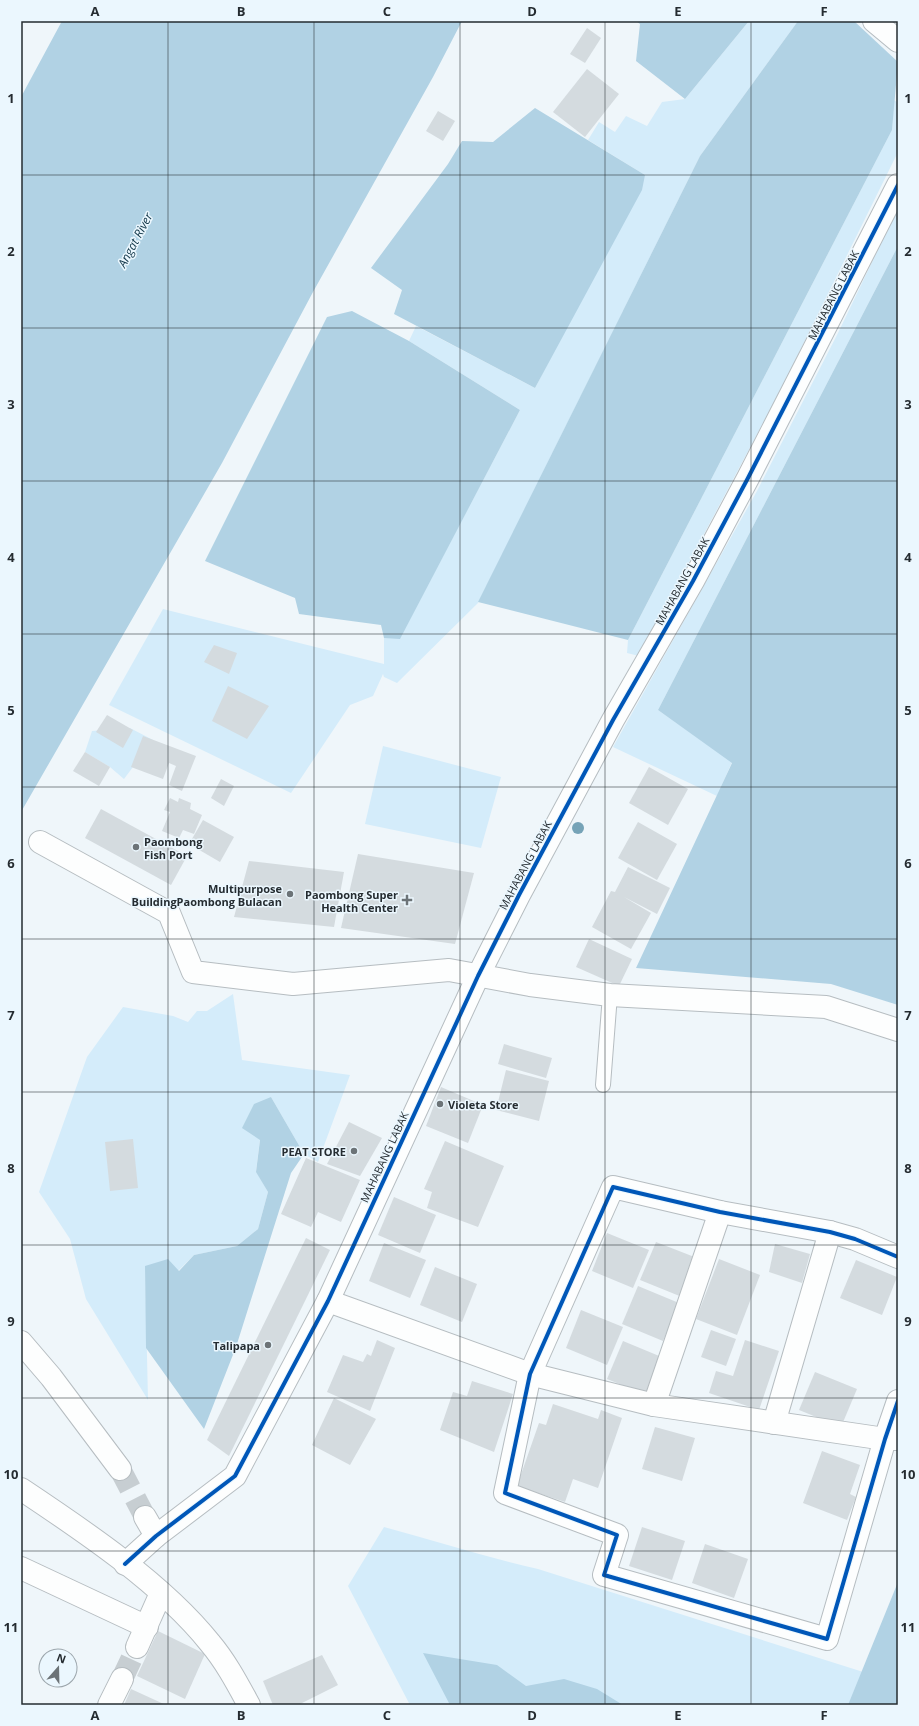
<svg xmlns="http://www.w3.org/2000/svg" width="919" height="1726" viewBox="0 0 919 1726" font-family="'Open Sans',sans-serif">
  <rect width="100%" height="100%" fill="#eff6fa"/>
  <g fill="#d4ecfa">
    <polygon points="749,21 798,21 700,156 478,603 397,683 384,677 383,674 373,696 350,705 291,793 109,705 163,609 384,664 384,638 400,638 520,410 409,341 416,326 535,388 645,175 588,140 599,122 615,132 626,116 647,126 662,102 685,99"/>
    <polygon points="894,100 898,103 898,152 778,395 639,656 627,653 628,640 892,130"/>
    <polygon points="898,208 898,246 658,710 732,762 717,796 613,747 757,491 838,333"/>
    <polygon points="130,728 153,740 124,779 110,767 85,752 92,731"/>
    <polygon points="383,746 501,777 481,848 365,824"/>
    <polygon points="233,994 242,1060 350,1075 318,1162 304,1154 271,1097 260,1139 256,1171 268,1192 258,1229 237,1246 194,1255 178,1271 145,1266 148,1400 86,1299 70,1239 39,1192 87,1057 123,1007 173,1016 188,1022 197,1011 207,1011"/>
    <path d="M384,1527C435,1541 486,1557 538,1569L898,1683V1705H410L348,1586Z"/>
  </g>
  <g fill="#b1d2e4">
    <polygon points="62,21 462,21 433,77 313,292 222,463 21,812 21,97"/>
    <polygon points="636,21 749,21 685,99 636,61 640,24"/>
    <polygon points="798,21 854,21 898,62 892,130 628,640 478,602 700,156"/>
    <polygon points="535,108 645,175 642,190 535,388 394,314 402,290 371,268 448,164 462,141 493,142"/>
    <polygon points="898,246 898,1005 831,984 636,968 732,763 658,710"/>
    <polygon points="352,311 409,341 520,410 400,639 384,638 381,625 299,614 295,598 205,561 327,317"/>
    <polygon points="271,1097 304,1154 291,1173 236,1347 204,1429 146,1348 145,1266 168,1259 179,1271 194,1255 237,1246 258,1229 268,1192 256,1172 260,1140 242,1128 254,1104"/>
    <polygon points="898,1582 898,1705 848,1705"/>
    <polygon points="423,1653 497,1665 526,1686 564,1679 597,1689 623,1705 450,1705"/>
  </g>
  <g fill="#d4dbdf">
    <polygon points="587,28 601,38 585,63 570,54"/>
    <polygon points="587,69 619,94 585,137 553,112"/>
    <polygon points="438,111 455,121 443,141 426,131"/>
    <polygon points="214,645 237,653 229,674 204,662"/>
    <polygon points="228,686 269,706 247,739 212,721"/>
    <polygon points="107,715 133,730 123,748 96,732"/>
    <polygon points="143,736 196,756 182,791 169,785 176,766 169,763 163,779 131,767"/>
    <polygon points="85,752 110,767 99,786 73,771"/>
    <polygon points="649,767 688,789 668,825 629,803"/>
    <polygon points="221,779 234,786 224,806 211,798"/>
    <polygon points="170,798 178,802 179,798 191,803 190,809 202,815 194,834 183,830 179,838 162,831 170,812 164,810"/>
    <polygon points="101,809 187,856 171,885 85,838"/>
    <polygon points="203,820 234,837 220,862 189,844"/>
    <polygon points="638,822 677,844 657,880 618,858"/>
    <polygon points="358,854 474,873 455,944 341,928"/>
    <polygon points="249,861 344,872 334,927 234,917"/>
    <polygon points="628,867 670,888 657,914 624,897 651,913 631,949 592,927 611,891 615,892"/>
    <polygon points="589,939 632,959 619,986 576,967"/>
    <polygon points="504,1044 552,1058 546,1078 498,1064"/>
    <polygon points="506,1070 549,1081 539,1121 496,1110"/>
    <polygon points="441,1087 483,1105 468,1143 426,1126"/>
    <polygon points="349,1122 382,1138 360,1176 327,1164"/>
    <polygon points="133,1139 138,1188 110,1191 105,1142"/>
    <polygon points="445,1141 504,1166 478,1227 427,1208 432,1192 424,1189"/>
    <polygon points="306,1158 360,1180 341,1222 318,1212 311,1227 281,1214"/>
    <polygon points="394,1197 436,1215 420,1253 378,1235"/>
    <polygon points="607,1233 649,1250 633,1288 592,1271"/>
    <polygon points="306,1238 330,1250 229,1456 207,1440"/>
    <polygon points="656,1242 697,1258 682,1297 640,1280"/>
    <polygon points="384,1243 426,1260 410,1298 369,1281"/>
    <polygon points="775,1244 810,1254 802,1283 769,1272"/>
    <polygon points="719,1259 760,1275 737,1335 696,1319"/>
    <polygon points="856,1260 897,1277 882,1315 840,1298"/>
    <polygon points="435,1267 477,1284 462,1322 420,1305"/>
    <polygon points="638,1286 679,1303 663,1341 622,1324"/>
    <polygon points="581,1310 623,1327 607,1365 566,1348"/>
    <polygon points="711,1330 736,1339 726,1366 701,1357"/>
    <polygon points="377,1340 395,1348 370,1411 327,1392 343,1355 363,1362 367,1354 371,1356"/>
    <polygon points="745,1340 779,1351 759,1410 709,1393 716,1371 733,1376"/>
    <polygon points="623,1341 664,1358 649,1396 607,1379"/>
    <polygon points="815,1372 857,1389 841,1427 799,1410"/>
    <polygon points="472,1381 513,1394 494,1452 440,1430 453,1392 467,1396"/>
    <polygon points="334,1398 376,1419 350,1465 312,1445"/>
    <polygon points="553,1404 598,1419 601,1410 622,1418 598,1488 573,1479 565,1502 517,1486 539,1423 546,1425"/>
    <polygon points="655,1427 695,1438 682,1481 642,1469"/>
    <polygon points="822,1451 860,1465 850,1494 856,1497 847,1520 803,1503"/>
    <polygon points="642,1527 685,1541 672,1580 629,1566"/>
    <polygon points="705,1544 748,1559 734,1598 692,1583"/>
    <polygon points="158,1631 205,1654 185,1699 137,1676"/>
    <polygon points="322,1655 338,1685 298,1705 273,1705 263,1681"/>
    <polygon points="131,1689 166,1705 124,1705"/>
  </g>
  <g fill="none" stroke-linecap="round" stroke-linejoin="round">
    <g stroke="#c7ced2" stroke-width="22" stroke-dasharray="22 11" stroke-linecap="butt">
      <polyline points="120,1469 145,1517"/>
      <polyline points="122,1679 137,1647"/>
    </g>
    <defs>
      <polyline id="lane" points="603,1085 610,995"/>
      <g id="street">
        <polyline points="874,21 898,41"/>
        <polyline points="40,842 169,913 193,972 293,984 449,970 530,985 610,995 826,1007 898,1030"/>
        <polyline points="898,1257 855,1239 830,1232 720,1212 613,1187 530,1374 505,1493 617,1535 604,1575 827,1639 885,1439 898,1401"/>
        <polyline points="328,1301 530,1374 654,1405 885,1439 898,1439"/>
        <polyline points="21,1342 51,1377 120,1469"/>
        <polyline points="654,1405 720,1212"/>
        <polyline points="774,1423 830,1232"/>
        <polyline points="145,1517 156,1536"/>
        <polyline points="125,1564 156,1536 235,1476 328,1301 478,976 519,895 613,720 693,581 748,478 898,185"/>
        <polyline points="21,1568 147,1627"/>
        <polyline points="137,1647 161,1593"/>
        <polyline points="109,1705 122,1679"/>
      </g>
      <path id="secondary" d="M21,1489C84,1531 163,1584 210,1643C226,1662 237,1683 249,1705"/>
    </defs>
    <use href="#lane" stroke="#b6bdc1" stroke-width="16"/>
    <use href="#street" stroke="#b6bdc1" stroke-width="24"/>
    <use href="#secondary" stroke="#b6bdc1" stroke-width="24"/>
    <use href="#lane" stroke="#fdfefe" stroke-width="14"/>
    <use href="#street" stroke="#fdfefe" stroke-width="22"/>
    <use href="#secondary" stroke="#fdfefe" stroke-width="22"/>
    <defs>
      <g id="cycleway">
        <polyline points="898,1257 855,1239 830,1232 720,1212 613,1187 530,1374 505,1493 617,1535 604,1575 827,1639 885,1439 898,1401"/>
        <polyline points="125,1564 156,1536 235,1476 328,1301 478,976 519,895 613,720 693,581 748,478 898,185"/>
      </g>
    </defs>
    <use href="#cycleway" stroke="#ebf7fe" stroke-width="6"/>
    <use href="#cycleway" stroke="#0057b8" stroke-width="4"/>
  </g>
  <circle fill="#76a3b7" cx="578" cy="828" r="6"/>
  <path fill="none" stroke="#252c31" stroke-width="1" stroke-opacity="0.55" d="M168,21V1705M314,21V1705M460,21V1705M605,21V1705M751,21V1705M21,175H898M21,328H898M21,481H898M21,634H898M21,787H898M21,939H898M21,1092H898M21,1245H898M21,1398H898M21,1551H898"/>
  <g fill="#6c7377" stroke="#ebf7fe" stroke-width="1.5">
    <circle cx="136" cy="847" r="4"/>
    <circle cx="290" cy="894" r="4"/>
    <path d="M405 894h4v4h4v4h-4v4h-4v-4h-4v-4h4z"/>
    <circle cx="440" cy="1104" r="4"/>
    <circle cx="354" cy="1151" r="4"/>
    <circle cx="268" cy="1345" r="4"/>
  </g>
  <g text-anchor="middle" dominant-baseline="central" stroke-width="3" stroke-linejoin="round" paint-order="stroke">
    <g font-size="11" fill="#252c31" stroke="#ebf7fe">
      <text transform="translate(833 295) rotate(-63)">MAHABANG LABAK</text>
      <text transform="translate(682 581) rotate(-61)">MAHABANG LABAK</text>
      <text transform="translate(525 865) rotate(-62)">MAHABANG LABAK</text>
      <text transform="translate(384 1157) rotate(-65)">MAHABANG LABAK</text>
    </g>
    <g font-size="11" font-weight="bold" fill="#252c31" stroke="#ebf7fe" text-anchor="end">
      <text x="144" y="841" text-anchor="start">Paombong<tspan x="144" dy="13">Fish Port</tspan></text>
      <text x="282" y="888">Multipurpose<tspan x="282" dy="13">BuildingPaombong Bulacan</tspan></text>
      <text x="398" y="894">Paombong Super<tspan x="398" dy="13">Health Center</tspan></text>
      <text x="448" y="1104" text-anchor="start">Violeta Store</text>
      <text x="346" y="1151">PEAT STORE</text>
      <text x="260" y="1345">Talipapa</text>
    </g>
    <g font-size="12" font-style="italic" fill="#13384a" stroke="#ebf7fe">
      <text transform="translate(135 240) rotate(-62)">Angat River</text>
    </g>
  </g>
  <rect width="919" height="1726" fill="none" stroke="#ebf7fe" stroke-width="44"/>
  <g transform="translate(58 1668) rotate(20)"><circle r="19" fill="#ebf7fe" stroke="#9ca6ac"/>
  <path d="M0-3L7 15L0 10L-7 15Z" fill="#6c7377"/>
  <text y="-6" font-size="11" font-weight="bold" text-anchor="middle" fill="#252c31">N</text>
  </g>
  <rect x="22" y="22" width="875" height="1682" fill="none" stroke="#252c31" stroke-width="1.5"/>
  <g font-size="13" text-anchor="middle" font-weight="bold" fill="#252c31">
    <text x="95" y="16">A</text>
    <text x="241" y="16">B</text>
    <text x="387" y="16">C</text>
    <text x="532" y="16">D</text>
    <text x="678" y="16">E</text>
    <text x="824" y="16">F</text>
    <text x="11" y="103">1</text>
    <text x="908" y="103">1</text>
    <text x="11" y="256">2</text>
    <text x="908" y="256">2</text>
    <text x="11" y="409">3</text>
    <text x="908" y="409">3</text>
    <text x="11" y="562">4</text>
    <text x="908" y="562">4</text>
    <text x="11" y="715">5</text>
    <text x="908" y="715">5</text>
    <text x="11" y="868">6</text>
    <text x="908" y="868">6</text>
    <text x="11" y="1020">7</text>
    <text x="908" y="1020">7</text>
    <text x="11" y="1173">8</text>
    <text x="908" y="1173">8</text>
    <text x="11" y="1326">9</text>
    <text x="908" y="1326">9</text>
    <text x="11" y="1479">10</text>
    <text x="908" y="1479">10</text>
    <text x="11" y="1632">11</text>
    <text x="908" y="1632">11</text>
    <text x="95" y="1720">A</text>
    <text x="241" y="1720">B</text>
    <text x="387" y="1720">C</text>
    <text x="532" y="1720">D</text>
    <text x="678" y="1720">E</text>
    <text x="824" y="1720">F</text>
  </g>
</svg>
